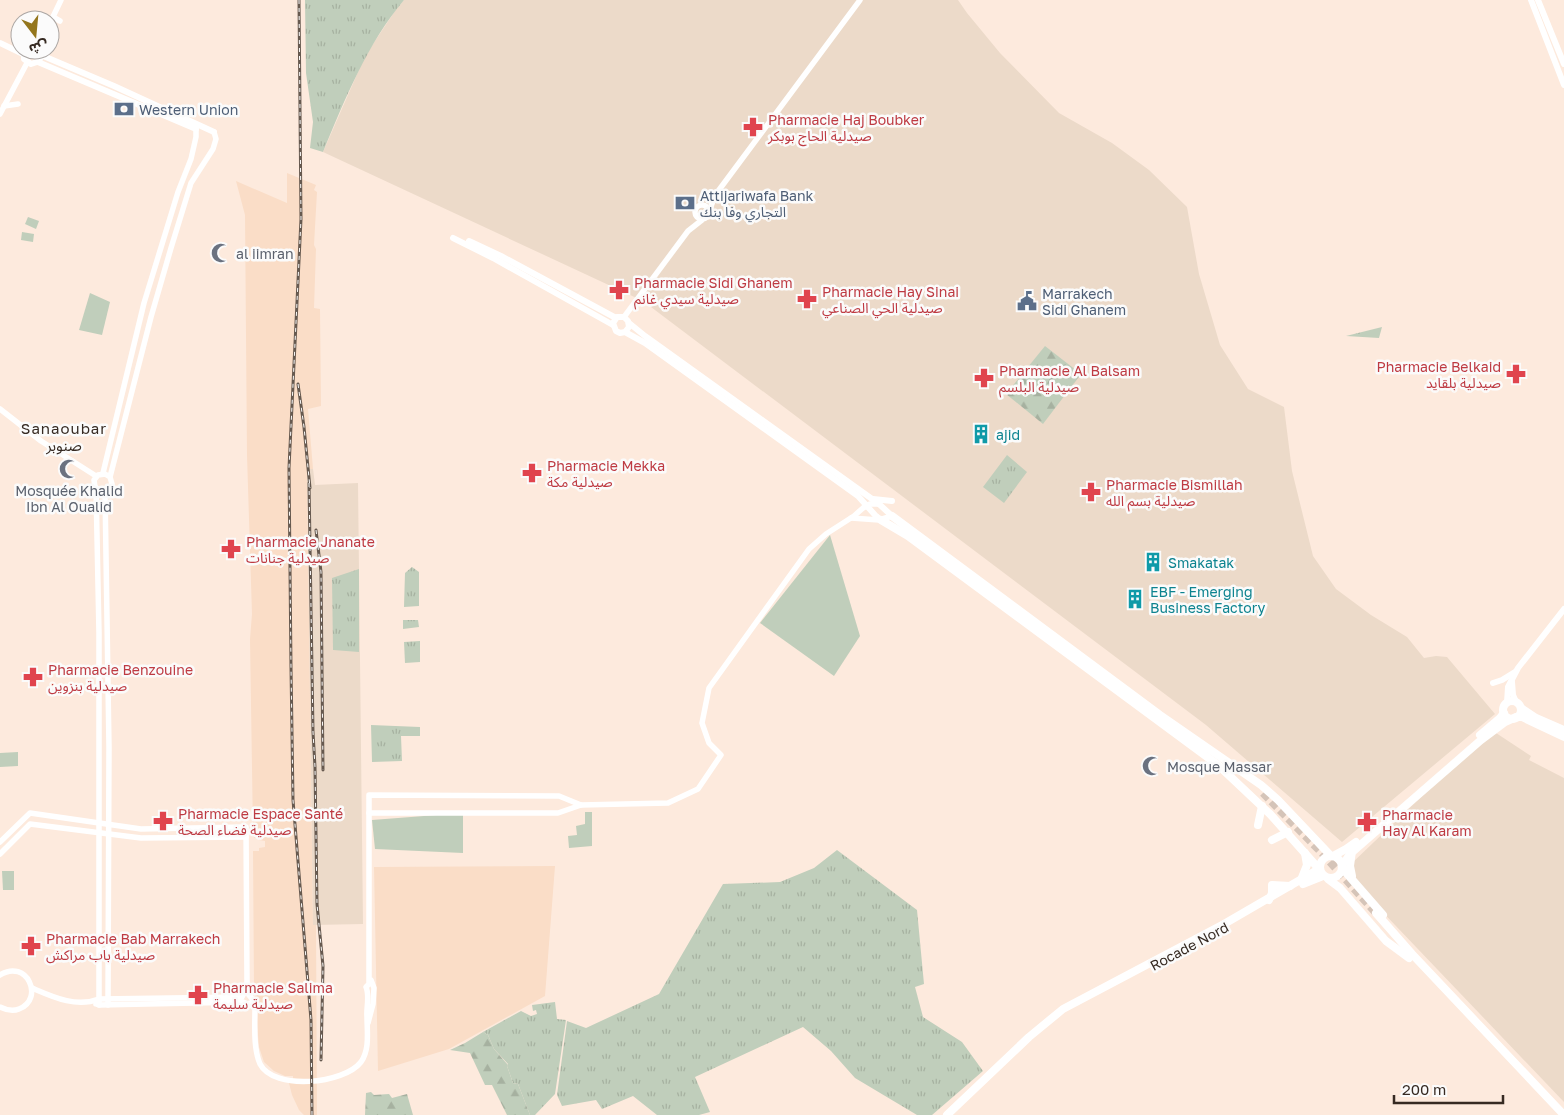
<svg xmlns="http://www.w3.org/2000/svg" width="1564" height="1115" viewBox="0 0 1564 1115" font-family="'Golos Text','Noto Sans Arabic',sans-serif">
  <defs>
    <pattern id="grass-tufts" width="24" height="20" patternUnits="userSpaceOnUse" patternTransform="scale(1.25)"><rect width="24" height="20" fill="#c0cebb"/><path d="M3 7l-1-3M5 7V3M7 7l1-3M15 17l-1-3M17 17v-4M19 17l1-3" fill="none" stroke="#a6b1a0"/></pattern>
    <pattern id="forest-firs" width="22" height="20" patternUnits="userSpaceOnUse" patternTransform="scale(1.25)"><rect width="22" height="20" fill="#c0cebb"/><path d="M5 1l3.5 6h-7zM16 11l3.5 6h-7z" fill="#a6b1a0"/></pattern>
  </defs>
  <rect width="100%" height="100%" fill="#fdeadd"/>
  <g fill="#faddc7">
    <polygon points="287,173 316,185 314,190 317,192 314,245 316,249 314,308 320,309 321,406 308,409 313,469 307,470 313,925 316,925 317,1115 304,1115 299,1110 292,1095 289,1083 293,1083 293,1076 285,1076 274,1071 264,1062 259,1047 254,987 253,851 259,851 259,848 265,847 265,841 259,840 259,838 254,838 253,832 250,639 252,614 247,455 245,215 236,181 287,203"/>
    <polygon points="555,866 545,996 449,1049 378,1071 374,867"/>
  </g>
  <g fill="#ecdac9">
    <polygon points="404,0 958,0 967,13 1000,53 1059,113 1112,143 1149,170 1187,207 1199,274 1220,345 1248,389 1284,407 1292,471 1313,556 1336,589 1371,615 1407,637 1424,658 1436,656 1447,657 1495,714 1342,842 1206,725 643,301 323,152 365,56 395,11"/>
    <polygon points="307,469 313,469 315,485 358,483 363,924 313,925"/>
    <polygon points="1493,731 1531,756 1529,760 1564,778 1564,1102 1353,881 1350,865 1470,750"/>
  </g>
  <g fill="url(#grass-tufts)">
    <path d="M305,0H404C367,44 345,99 323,152L310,148L313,122L306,73Z"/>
    <polygon points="1382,327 1379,338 1346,336"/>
    <polygon points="1007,455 1027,472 1004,503 983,487"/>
    <polygon points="412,567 419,572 419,606 404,607 405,573"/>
    <polygon points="359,569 359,652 333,650 332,578"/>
    <polygon points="403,620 418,620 419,627 403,629"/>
    <polygon points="420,641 420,662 405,663 404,642"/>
    <polygon points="371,725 420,727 420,736 401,736 402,761 372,762"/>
    <polygon points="837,850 917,910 924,984 915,987 923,1017 962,1042 983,1071 932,1115 917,1115 855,1078 831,1051 803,1027 695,1077 710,1112 699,1115 657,1115 633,1096 602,1109 596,1100 562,1106 557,1095 567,1021 586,1028 659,994 723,884 780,882 814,868"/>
    <polygon points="555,1002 557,1019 566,1020 555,1094 535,1115 530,1115 518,1084 513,1083 507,1066 508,1064 494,1049 488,1035 483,1032 521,1011 531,1016 537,1014 536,1010 533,1011 532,1005"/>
  </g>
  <g fill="url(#forest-firs)">
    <polygon points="1045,346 1081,374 1043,424 1006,394"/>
    <polygon points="483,1032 488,1035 494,1049 508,1065 507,1066 513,1083 518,1084 530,1115 507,1115 492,1085 485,1085 470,1053 450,1050 465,1043"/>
    <polygon points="371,1092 374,1095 389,1094 392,1098 407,1094 413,1115 365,1115 366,1093"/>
  </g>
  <g fill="#c0cebb">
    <polygon points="28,217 39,221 36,229 25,224"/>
    <polygon points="22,232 34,234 33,242 21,240"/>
    <polygon points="90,293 110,302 102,335 79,330"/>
    <polygon points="830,535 860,636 834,676 760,623"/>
    <polygon points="18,752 18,766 0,767 0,753"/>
    <polygon points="585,812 592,812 592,846 569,848 568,836 577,835 576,826 585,824"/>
    <polygon points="463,813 463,853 375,849 372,820"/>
    <polygon points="2,871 14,871 14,890 3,890"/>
  </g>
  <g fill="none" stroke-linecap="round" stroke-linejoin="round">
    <polyline stroke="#d5c4b8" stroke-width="8" stroke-dasharray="8 4" stroke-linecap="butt" points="1263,793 1322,853 1376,913"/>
    <g stroke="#fff" stroke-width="5.5">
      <polyline points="53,17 60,21"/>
      <polyline points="50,23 61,0"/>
      <polyline points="4,106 18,104"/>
      <polyline points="0,114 27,63"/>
      <circle cx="702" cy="212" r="7"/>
      <polyline points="709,211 716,194 860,0"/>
      <polyline points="624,317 688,231 702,220"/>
      <polyline points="0,409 41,441 96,476"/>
      <polyline points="103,473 144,303 178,192 191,159 196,137 196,129"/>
      <path d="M110,477L105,474L98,475L94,480L95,487C101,493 108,492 112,484L110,477L151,317L171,248L191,183L213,149L216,139L214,132"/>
      <polyline points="96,488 99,633 99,1005"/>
      <polyline points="105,491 109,747 108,1005"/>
      <polyline points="851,518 879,520 892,516"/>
      <polyline points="369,813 558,813 581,805 668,803 698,789 721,755 709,743 702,723 709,688 809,549 826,534 854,516 863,508 870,504 879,504"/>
      <path d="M0,842L30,813L141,829L246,827L247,982L249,995L253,1000L255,1007C255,1024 253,1048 260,1064C274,1091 344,1084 361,1062C370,1049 367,1032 367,1017C366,1008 370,996 366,987L369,984V795L559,796L581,805"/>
      <polyline points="0,854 30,824 141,838 246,837"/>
      <path d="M0,975C27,958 45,999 19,1009C12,1012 6,1010 0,1007"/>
      <path d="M32,988C53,997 76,1008 99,999L242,997L246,989"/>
      <polyline points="96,1004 99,1005 243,1002 247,1004 250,1003"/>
      <polyline points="368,1023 373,1004 374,988 371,980"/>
    </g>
    <g stroke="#fff" stroke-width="6">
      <polyline points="1531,0 1564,85"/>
      <polyline points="1538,0 1564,64"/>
      <polyline points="0,43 23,54"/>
      <polyline points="24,50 24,59 31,64 37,62 40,59 40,50"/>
      <polyline points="41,55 114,86 214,132"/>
      <polyline points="38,62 196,129"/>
      <polyline points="453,238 493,258 613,325"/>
      <polyline points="469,241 501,256 616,318"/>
      <polyline points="629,323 645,336 879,504 892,516"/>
      <polyline points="625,332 629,327 628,321 624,317 617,317 613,323 616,331 620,333 625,332 645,343 858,496 875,515 881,520"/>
      <polyline points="873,499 892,501"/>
      <polyline points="1512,682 1513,695 1516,702"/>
      <polyline points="1493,683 1502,680 1515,672"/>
      <polyline points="1507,703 1508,687 1518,668 1564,609"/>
    </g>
    <g stroke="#fff" stroke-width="8">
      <polyline points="892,516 1160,715 1261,785 1278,800 1331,856"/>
      <polyline points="881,520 908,536 1218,765 1270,814 1319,869"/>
      <circle cx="1512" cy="710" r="9"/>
      <polyline points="1521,708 1536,718 1564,730"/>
      <polyline points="1516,717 1522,717 1564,737"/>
      <polyline points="1480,735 1500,718 1504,713"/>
      <polyline points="1258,825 1262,806"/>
      <polyline points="1272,840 1288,832"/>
      <polyline points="1352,851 1350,866 1352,876"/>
      <circle cx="1331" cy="867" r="11"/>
      <polyline points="1333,856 1346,849 1356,842"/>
      <polyline points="1342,866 1350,854 1481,740 1505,722 1514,718"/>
      <polyline points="1342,868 1383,915"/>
      <polyline points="1328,879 1340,888 1386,941 1409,958"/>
      <polyline points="1301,880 1307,865 1305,853"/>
      <polyline points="1303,884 1323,876"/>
      <polyline points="1269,900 1272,893 1272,885 1290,886"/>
      <polyline points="1376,913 1412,954 1564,1115"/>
      <polyline points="947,1115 1029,1037 1063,1009 1224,924 1319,869"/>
    </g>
    <defs>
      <g id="rail">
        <polyline points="299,0 301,219 289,468 291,667 293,800 311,1020 312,1115"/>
        <polyline points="298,384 304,427 310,488"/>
        <polyline points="309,483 313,732 315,767 317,904 323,966 321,1060"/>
        <polyline points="316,530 321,572 323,770"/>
      </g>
    </defs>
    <use href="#rail" stroke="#66594f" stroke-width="3"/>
    <use href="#rail" stroke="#fbfbfb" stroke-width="1" stroke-dasharray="4" stroke-linecap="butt"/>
  </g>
  <defs>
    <symbol id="bank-bare" viewBox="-9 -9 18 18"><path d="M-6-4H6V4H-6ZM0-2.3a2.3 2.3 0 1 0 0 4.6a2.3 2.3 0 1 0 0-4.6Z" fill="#5c6f8a" stroke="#fbfbfb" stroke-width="2.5" paint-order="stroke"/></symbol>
    <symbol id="pharmacy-bare" viewBox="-9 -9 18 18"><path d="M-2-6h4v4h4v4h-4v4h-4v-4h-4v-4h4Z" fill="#e0444e" stroke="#fbfbfb" stroke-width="2.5" paint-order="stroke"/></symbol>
    <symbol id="mosque-bare" viewBox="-9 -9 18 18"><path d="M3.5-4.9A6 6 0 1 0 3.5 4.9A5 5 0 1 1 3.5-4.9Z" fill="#6b7280" stroke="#fbfbfb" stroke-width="2.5" paint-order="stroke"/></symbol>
    <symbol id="civic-bare" viewBox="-9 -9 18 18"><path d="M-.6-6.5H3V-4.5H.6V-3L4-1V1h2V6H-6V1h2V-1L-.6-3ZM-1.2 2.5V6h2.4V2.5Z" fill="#5c6f8a" stroke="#fbfbfb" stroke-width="2.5" paint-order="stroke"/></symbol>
    <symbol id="building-bare" viewBox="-9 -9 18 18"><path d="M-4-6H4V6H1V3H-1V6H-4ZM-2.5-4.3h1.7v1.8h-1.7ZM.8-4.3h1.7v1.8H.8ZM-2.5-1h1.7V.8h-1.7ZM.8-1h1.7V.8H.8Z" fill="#0f9aa8" stroke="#fbfbfb" stroke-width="2.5" paint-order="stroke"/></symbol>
  </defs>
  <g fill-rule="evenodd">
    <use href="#bank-bare" x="110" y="95" width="28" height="28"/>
    <use href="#pharmacy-bare" x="739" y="113" width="28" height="28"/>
    <use href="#bank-bare" x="671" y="189" width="28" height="28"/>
    <use href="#mosque-bare" x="207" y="239" width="28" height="28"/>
    <use href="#pharmacy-bare" x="605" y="276" width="28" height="28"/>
    <use href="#pharmacy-bare" x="793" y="285" width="28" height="28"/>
    <use href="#civic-bare" x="1013" y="287" width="28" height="28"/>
    <use href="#pharmacy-bare" x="1502" y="360" width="28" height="28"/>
    <use href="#pharmacy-bare" x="970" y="364" width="28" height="28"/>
    <use href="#building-bare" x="967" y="420" width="28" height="28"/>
    <use href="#mosque-bare" x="55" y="455" width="28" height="28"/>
    <use href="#pharmacy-bare" x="518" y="459" width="28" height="28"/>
    <use href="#pharmacy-bare" x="1077" y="478" width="28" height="28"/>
    <use href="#pharmacy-bare" x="217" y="535" width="28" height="28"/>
    <use href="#building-bare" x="1139" y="548" width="28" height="28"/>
    <use href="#building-bare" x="1121" y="585" width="28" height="28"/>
    <use href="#pharmacy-bare" x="19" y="663" width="28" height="28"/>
    <use href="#mosque-bare" x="1138" y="752" width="28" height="28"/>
    <use href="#pharmacy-bare" x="149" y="807" width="28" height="28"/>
    <use href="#pharmacy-bare" x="1353" y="808" width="28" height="28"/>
    <use href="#pharmacy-bare" x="17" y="932" width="28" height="28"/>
    <use href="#pharmacy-bare" x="184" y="981" width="28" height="28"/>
  </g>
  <g text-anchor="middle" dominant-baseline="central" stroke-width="5" stroke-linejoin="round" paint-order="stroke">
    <g font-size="14" fill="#4e5e75" stroke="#fbfbfb" text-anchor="start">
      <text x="139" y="109">Western Union</text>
      <text x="700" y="195">Attijariwafa Bank<tspan x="700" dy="16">التجاري وفا بنك</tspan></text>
      <text x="1042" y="293">Marrakech<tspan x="1042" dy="16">Sidi Ghanem</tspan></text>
    </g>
    <g font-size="14" fill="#be3a42" stroke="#fbfbfb" text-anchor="start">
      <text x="768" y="119">Pharmacie Haj Boubker<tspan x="768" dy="16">صيدلية الحاج بوبكر</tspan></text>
      <text x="634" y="282">Pharmacie Sidi Ghanem<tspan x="634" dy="16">صيدلية سيدي غانم</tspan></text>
      <text x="822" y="291">Pharmacie Hay Sinai<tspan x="822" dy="16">صيدلية الحي الصناعي</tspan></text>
      <text x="1501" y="366" text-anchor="end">Pharmacie Belkaid<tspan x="1501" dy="16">صيدلية بلقايد</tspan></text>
      <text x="999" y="370">Pharmacie Al Balsam<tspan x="999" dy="16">صيدلية البلسم</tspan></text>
      <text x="547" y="465">Pharmacie Mekka<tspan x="547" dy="16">صيدلية مكة</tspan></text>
      <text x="1106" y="484">Pharmacie Bismillah<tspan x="1106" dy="16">صيدلية بسم الله</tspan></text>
      <text x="246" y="541">Pharmacie Jnanate<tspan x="246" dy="16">صيدلية جنانات</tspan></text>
      <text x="48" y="669">Pharmacie Benzouine<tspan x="48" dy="16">صيدلية بنزوين</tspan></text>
      <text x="178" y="813">Pharmacie Espace Santé<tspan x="178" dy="16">صيدلية فضاء الصحة</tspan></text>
      <text x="1382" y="814">Pharmacie<tspan x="1382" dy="16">Hay Al Karam</tspan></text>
      <text x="46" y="938">Pharmacie Bab Marrakech<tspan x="46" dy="16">صيدلية باب مراكش</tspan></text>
      <text x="213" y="987">Pharmacie Salima<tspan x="213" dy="16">صيدلية سليمة</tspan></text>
    </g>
    <g font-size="14" fill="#5b616d" stroke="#fbfbfb" text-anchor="start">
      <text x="236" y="253">al iimran</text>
      <text x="69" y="490" text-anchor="middle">Mosquée Khalid<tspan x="69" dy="16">Ibn Al Oualid</tspan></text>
      <text x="1167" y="766">Mosque Massar</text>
    </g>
    <g font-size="14" fill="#0d838f" stroke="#fbfbfb" text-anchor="start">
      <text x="996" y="434">ajid</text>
      <text x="1168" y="562">Smakatak</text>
      <text x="1150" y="591">EBF - Emerging<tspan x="1150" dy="16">Business Factory</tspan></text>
    </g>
    <g font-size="14" fill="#362a22" stroke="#fbfbfb">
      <text transform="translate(1189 946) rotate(-28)">Rocade Nord</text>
    </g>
    <g font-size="15" letter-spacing="1" fill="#362a22" stroke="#fbfbfb">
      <text x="64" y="428">Sanaoubar<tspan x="64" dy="17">صنوبر</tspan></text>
    </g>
  </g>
  <g transform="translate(35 35) rotate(164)"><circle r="24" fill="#fbfbfb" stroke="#aca7a4"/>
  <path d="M0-4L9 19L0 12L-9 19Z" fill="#94761d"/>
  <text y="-8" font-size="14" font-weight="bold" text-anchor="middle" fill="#362a22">ش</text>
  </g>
  <path d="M1394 1095v8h109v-8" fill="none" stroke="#362a22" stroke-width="2.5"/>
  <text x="1402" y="1095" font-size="15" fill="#362a22" stroke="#fbfbfb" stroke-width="4" paint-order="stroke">200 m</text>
</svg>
